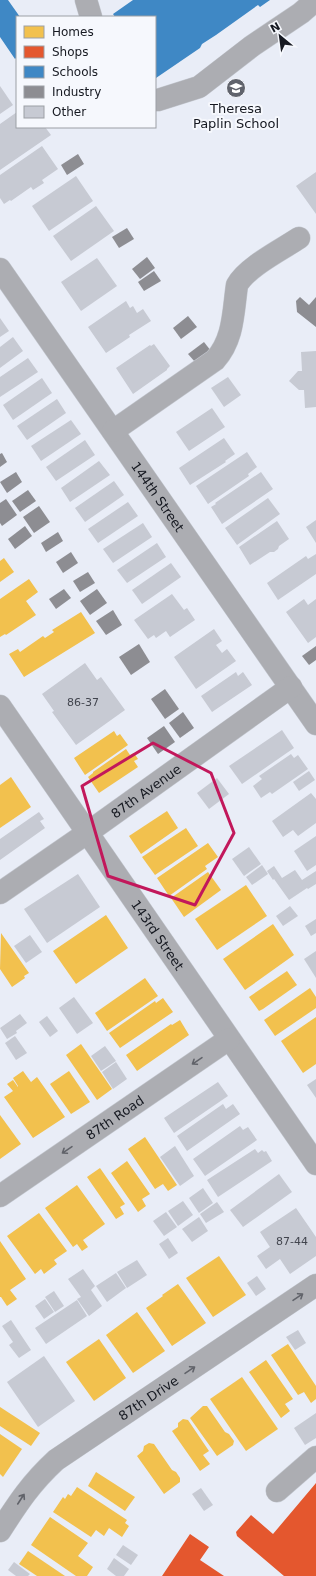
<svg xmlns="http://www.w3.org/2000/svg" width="316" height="1576" viewBox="0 0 316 1576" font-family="'DejaVu Sans',sans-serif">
  <rect width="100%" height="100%" fill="#e9edf7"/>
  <g fill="#f2c14e">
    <polygon points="4,558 14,572 0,582 0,561"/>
    <polygon points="29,579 38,592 26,601 36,615 6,635 5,634 0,637 0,599"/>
    <polygon points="81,612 95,633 24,677 9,654 18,649 20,652 43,636 45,638 54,632 52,630"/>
    <polygon points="114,731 117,736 120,734 128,745 85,775 74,758"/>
    <polygon points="126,749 130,755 134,753 138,759 134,761 138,767 99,793 88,777 93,773 93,772"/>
    <polygon points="11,777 31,807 0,828 0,785"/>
    <polygon points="167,811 178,828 141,854 129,836"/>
    <polygon points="186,828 198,846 155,875 142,857"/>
    <polygon points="208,843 218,857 205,866 207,869 169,896 157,878"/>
    <polygon points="208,872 221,890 184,917 171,898"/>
    <polygon points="246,885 267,916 217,950 195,919"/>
    <polygon points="106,915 128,948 76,984 53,951"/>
    <polygon points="273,924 294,955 245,990 223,959"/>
    <polygon points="1,933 29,973 24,976 25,978 12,987 0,969"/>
    <polygon points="287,971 297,985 263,1009 259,1011 249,997"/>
    <polygon points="145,978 158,996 107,1031 95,1013"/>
    <polygon points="310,988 316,997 316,1008 275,1036 264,1020"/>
    <polygon points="163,998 173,1012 120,1048 109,1033 155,1001 156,1003"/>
    <polygon points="316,1017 316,1064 303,1073 281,1041"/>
    <polygon points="180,1020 189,1035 137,1071 126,1055 171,1024 172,1025"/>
    <polygon points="81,1044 112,1089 97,1100 66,1055"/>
    <polygon points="23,1071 31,1082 37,1077 65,1117 33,1138 4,1097 13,1091 7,1084 13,1080 18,1087 18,1086 13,1078"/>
    <polygon points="69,1071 90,1102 71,1114 50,1084"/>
    <polygon points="0,1115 21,1144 0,1159"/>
    <polygon points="145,1137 177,1185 168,1191 163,1184 155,1189 128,1149"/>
    <polygon points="127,1161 150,1194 142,1199 146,1206 138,1212 111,1173"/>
    <polygon points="100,1168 125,1204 120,1207 124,1214 116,1219 87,1177"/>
    <polygon points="77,1185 105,1224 83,1240 88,1247 82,1251 77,1244 73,1247 45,1208"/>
    <polygon points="39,1213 67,1251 54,1260 57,1264 44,1274 41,1269 35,1274 7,1236"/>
    <polygon points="0,1241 26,1279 10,1290 17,1299 7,1306 1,1297 0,1297"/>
    <polygon points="219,1256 246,1295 213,1317 186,1278"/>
    <polygon points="178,1284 206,1323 172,1346 146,1308 163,1296 162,1295"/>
    <polygon points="137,1312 165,1351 133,1373 106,1335"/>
    <polygon points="99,1339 126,1378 94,1401 66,1362"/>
    <polygon points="288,1344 316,1386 316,1399 311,1403 304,1392 298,1395 271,1355"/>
    <polygon points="266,1360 293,1399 285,1404 290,1411 281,1418 249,1372"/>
    <polygon points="242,1377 278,1429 246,1451 210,1399"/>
    <polygon points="203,1406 207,1406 225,1432 229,1434 234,1441 233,1445 217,1456 190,1418"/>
    <polygon points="0,1407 40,1433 31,1446 0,1426"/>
    <polygon points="183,1419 188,1420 209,1451 203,1455 210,1464 200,1471 172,1431 178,1427 178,1423"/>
    <polygon points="0,1434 22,1449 3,1477 0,1474"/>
    <polygon points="149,1443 154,1444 172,1470 176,1472 180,1478 180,1482 164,1494 137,1456 143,1451 144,1446"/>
    <polygon points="96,1472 135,1497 125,1511 88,1486"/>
    <polygon points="77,1487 127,1520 125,1523 129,1526 122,1537 109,1528 104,1536 96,1530 91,1537 53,1512 63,1497 65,1499 68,1494 71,1496"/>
    <polygon points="50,1517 88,1543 78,1556 93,1567 87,1576 76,1576 31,1545"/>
    <polygon points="28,1551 65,1576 37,1576 19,1564"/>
  </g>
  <g fill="#e4572e">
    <polygon points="316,1483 316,1576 284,1576 237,1536 236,1532 251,1515 273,1534"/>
    <polygon points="190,1534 209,1547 200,1560 224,1576 162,1576"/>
  </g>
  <g fill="#3f88c5">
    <polygon points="0,0 8,0 20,17 17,17 17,57 15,59 0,37"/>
    <polygon points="133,0 270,0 260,7 258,5 216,35 202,44 200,48 156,78 155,17 115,17 113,14"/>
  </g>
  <g fill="#8d8d92">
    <polygon points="78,154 84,164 67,175 61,165"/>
    <polygon points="127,228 134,239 119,248 112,237"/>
    <polygon points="147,257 155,268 140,279 132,269"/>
    <polygon points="154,271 161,281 144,291 138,282"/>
    <polygon points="300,297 309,305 316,297 316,327 297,312 296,301"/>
    <polygon points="188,316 197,327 181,339 173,328"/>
    <polygon points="204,342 211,351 195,362 188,354"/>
    <polygon points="2,453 7,462 0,467 0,454"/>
    <polygon points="16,472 22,482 7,493 0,482"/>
    <polygon points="28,490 36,501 20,512 12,501"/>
    <polygon points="6,499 17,515 2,526 0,523 0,503"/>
    <polygon points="39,506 50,522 34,533 23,517"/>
    <polygon points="25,526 32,536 15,549 8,539"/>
    <polygon points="58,532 63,541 46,552 41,543"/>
    <polygon points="71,552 78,563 63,573 56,562"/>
    <polygon points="88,572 95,583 80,592 73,581"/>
    <polygon points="64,589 71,598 56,609 49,599"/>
    <polygon points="97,589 107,603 90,615 80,601"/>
    <polygon points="113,610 122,625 106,635 96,621"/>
    <polygon points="139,644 150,662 131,675 119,657"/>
    <polygon points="316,646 316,660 309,665 302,656"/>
    <polygon points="165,689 179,709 165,719 151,699"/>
    <polygon points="183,712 194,728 180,738 169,723"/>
    <polygon points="164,726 175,742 158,754 147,738"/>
  </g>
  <g fill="#c7cad3">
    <polygon points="0,86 13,105 0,114"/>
    <polygon points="17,112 17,127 45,127 51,135 0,170 0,124"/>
    <polygon points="42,146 58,169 42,180 44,183 33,190 31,187 11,201 10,200 4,204 0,198 0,175"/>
    <polygon points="316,172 316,214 296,186"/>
    <polygon points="76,176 93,201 49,231 32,206"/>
    <polygon points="96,206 114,231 71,261 53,236"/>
    <polygon points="97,258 117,286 81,311 61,282"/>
    <polygon points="126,301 130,308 133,306 137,313 143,309 151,321 129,335 130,337 106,353 88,327"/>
    <polygon points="0,318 9,331 0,337"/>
    <polygon points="13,337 23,351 0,368 0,347"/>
    <polygon points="154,344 170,366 167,369 167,370 133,394 116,368 150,345 151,346"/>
    <polygon points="316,351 316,407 305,408 304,390 299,390 289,381 298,371 302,371 301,352"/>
    <polygon points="28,358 38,372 0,397 0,377"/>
    <polygon points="228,377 241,395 224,407 211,388"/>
    <polygon points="42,378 52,393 13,420 3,405"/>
    <polygon points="57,399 66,413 27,440 17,426"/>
    <polygon points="212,408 225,427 189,451 176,432"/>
    <polygon points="71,420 81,434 41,461 31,446"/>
    <polygon points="224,438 235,454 225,461 226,462 190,485 179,468"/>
    <polygon points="85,440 95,455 56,481 46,467"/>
    <polygon points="247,452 257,467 248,474 249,476 208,504 196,486"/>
    <polygon points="99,461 110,475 70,502 61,488"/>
    <polygon points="261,472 273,489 222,524 211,507 216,504 215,503"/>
    <polygon points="114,481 124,495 85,522 75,508"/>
    <polygon points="268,498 280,514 237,545 225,528"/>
    <polygon points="128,502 138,516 98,543 88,529"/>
    <polygon points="316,520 316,543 306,527"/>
    <polygon points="277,521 289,539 279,546 278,549 274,552 270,552 250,565 239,547"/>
    <polygon points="143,523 152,537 113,563 103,549"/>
    <polygon points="157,543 166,557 127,583 117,570"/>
    <polygon points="316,554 316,574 278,600 267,583 306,556 308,559"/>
    <polygon points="171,563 181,577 142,604 132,590"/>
    <polygon points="172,594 184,610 187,608 195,620 170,637 166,631 156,638 154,635 148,639 134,620"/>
    <polygon points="304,599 308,605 316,599 316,637 308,643 286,612"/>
    <polygon points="214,629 222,641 216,645 222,653 227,649 236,661 196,689 174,657"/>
    <polygon points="85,663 97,680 101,677 125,710 76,745 52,712 54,711 42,694"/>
    <polygon points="236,672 238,676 243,672 252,685 212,712 201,696"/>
    <polygon points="282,730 294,748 242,784 229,766"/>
    <polygon points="291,754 294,758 298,755 308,769 272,794 270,792 261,798 253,786 262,779 259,776"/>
    <polygon points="309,771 315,780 299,791 293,782"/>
    <polygon points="217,778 229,794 209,809 197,793"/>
    <polygon points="311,793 316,799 316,823 298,836 293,830 283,837 272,821"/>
    <polygon points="39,812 44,819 40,821 45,828 0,860 0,839"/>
    <polygon points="316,836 316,865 307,871 294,851"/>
    <polygon points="249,847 261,864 244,876 232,859"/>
    <polygon points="262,865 268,874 252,885 246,877"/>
    <polygon points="274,866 282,878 295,870 302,880 316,871 316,884 308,889 307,888 289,900 274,879 273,880 267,871"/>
    <polygon points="78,874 100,907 47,943 24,909"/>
    <polygon points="290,906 298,916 283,926 276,916"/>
    <polygon points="316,919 316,933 311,936 305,926"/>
    <polygon points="30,935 42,952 26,963 14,946"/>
    <polygon points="316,951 316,978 304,959"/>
    <polygon points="74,997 93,1023 77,1034 59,1008"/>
    <polygon points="20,1014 27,1023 16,1031 17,1033 7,1039 0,1028"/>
    <polygon points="47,1016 58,1031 50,1037 39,1022"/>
    <polygon points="15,1036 27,1053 16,1060 5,1043"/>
    <polygon points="105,1046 116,1061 101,1071 91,1056"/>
    <polygon points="116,1062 127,1079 113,1089 102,1072"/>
    <polygon points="316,1079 316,1098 307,1085"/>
    <polygon points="218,1082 228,1096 174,1133 164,1118"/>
    <polygon points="223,1104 226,1109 233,1104 240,1114 187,1151 177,1136"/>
    <polygon points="240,1126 243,1130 248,1127 257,1140 205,1176 193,1159"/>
    <polygon points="175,1146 194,1176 180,1186 160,1157"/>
    <polygon points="255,1149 258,1153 262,1150 264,1152 266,1151 272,1161 218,1197 207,1180"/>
    <polygon points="279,1174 292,1192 243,1227 230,1210"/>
    <polygon points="203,1188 213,1203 199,1213 189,1198"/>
    <polygon points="183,1201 193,1215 178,1226 168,1211"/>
    <polygon points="217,1202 224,1212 206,1223 200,1214"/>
    <polygon points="296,1208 316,1237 316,1256 290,1274 280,1259 266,1269 257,1256 270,1247 260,1232"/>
    <polygon points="166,1212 177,1227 164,1236 153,1221"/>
    <polygon points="199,1217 208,1231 192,1242 182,1229"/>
    <polygon points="168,1238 178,1253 169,1259 159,1244"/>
    <polygon points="137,1260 147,1275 127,1288 117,1272"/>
    <polygon points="83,1269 95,1286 91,1290 102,1306 89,1316 77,1299 81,1297 68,1279"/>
    <polygon points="116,1273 126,1288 107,1302 96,1286"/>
    <polygon points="257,1276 266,1289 256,1296 247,1283"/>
    <polygon points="54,1291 64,1306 55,1312 45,1297"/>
    <polygon points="45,1299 54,1312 44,1319 35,1306"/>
    <polygon points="77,1300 87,1316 46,1344 35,1328"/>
    <polygon points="11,1320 31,1350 19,1358 9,1345 13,1342 2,1326"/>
    <polygon points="298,1330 306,1343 295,1350 286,1337"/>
    <polygon points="44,1356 75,1401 38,1427 7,1382"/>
    <polygon points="316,1413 316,1438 305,1445 294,1428"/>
    <polygon points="201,1488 213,1505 204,1511 192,1494"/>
    <polygon points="123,1545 138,1555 131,1565 116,1555"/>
    <polygon points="114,1558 129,1569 124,1576 116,1576 107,1569"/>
    <polygon points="14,1562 30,1574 28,1576 16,1576 8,1570"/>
  </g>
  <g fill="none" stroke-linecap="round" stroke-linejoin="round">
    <defs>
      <g id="minor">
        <polyline points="86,0 91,17"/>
        <polyline points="155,100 158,100 199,87 252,46 301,13 316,0"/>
        <path id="s1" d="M0,269L316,724"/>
        <path d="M113,431L215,360C234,339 233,312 237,285C247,267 281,250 299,238"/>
        <path id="s2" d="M0,706L316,1164"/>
        <path id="s3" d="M0,893L87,833L291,687"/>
        <path id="s4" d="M0,1196L229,1039"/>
        <polyline points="277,1491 316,1457"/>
        <path id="s5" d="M0,1531C18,1503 31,1483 56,1460L316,1285"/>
      </g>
    </defs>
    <use href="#minor" stroke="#c4c8d0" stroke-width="23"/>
    <use href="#minor" stroke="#acadb2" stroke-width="22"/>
  </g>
  <defs><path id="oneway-shaft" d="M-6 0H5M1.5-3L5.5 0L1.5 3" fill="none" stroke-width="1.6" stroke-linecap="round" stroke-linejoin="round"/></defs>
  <g stroke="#61636a">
    <use href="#oneway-shaft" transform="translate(197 1061) rotate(146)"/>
    <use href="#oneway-shaft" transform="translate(67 1150) rotate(146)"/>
    <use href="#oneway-shaft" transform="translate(298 1297) rotate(-34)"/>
    <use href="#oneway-shaft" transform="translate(190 1370) rotate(-34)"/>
    <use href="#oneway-shaft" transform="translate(21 1499) rotate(-57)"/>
  </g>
  <path fill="none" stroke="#c2185b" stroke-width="3" stroke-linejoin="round" d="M153,743L211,773L234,833L195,905L108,876L82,786Z"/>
  <defs>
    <symbol id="school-disc" viewBox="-11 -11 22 22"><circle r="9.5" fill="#60636c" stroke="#f6f8fd"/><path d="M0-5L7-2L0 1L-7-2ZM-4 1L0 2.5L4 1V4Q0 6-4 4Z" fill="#fff"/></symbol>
  </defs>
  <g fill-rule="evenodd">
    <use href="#school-disc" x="225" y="77" width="22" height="22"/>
  </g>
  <g text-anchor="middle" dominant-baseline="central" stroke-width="4" stroke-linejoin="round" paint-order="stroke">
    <g font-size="11" fill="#42454e">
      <text x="83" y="702">86-37</text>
      <text x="292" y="1241">87-44</text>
    </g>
    <g font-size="13" fill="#161921" stroke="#f6f8fd">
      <text x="236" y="108">Theresa<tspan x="236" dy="15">Paplin School</tspan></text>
    </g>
    <g font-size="13" fill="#161921" stroke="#f6f8fd">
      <text stroke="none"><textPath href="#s1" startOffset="277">144th Street</textPath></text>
      <text stroke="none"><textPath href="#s3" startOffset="178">87th Avenue</textPath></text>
      <text stroke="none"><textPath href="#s2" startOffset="278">143rd Street</textPath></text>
      <text stroke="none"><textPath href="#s4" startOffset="139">87th Road</textPath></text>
      <text stroke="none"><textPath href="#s5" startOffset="202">87th Drive</textPath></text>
    </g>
  </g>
  <rect x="16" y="16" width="140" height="112" fill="#f6f8fd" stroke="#9c9fa5"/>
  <rect x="24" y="26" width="20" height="12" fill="#f2c14e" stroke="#9c9fa5"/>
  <text x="52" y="36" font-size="12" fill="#161921">Homes</text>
  <rect x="24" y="46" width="20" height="12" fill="#e4572e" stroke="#9c9fa5"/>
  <text x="52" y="56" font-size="12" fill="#161921">Shops</text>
  <rect x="24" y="66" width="20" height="12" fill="#3f88c5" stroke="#9c9fa5"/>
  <text x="52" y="76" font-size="12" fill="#161921">Schools</text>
  <rect x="24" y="86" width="20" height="12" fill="#8d8d92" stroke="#9c9fa5"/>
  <text x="52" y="96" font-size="12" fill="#161921">Industry</text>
  <rect x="24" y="106" width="20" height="12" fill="#c7cad3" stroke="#9c9fa5"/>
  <text x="52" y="116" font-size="12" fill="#161921">Other</text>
  <g transform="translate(280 36) rotate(331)" stroke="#f6f8fd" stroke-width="3" paint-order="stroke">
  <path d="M0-3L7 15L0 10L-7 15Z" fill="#161921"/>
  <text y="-6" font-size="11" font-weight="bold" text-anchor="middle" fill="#161921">N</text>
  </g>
</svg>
